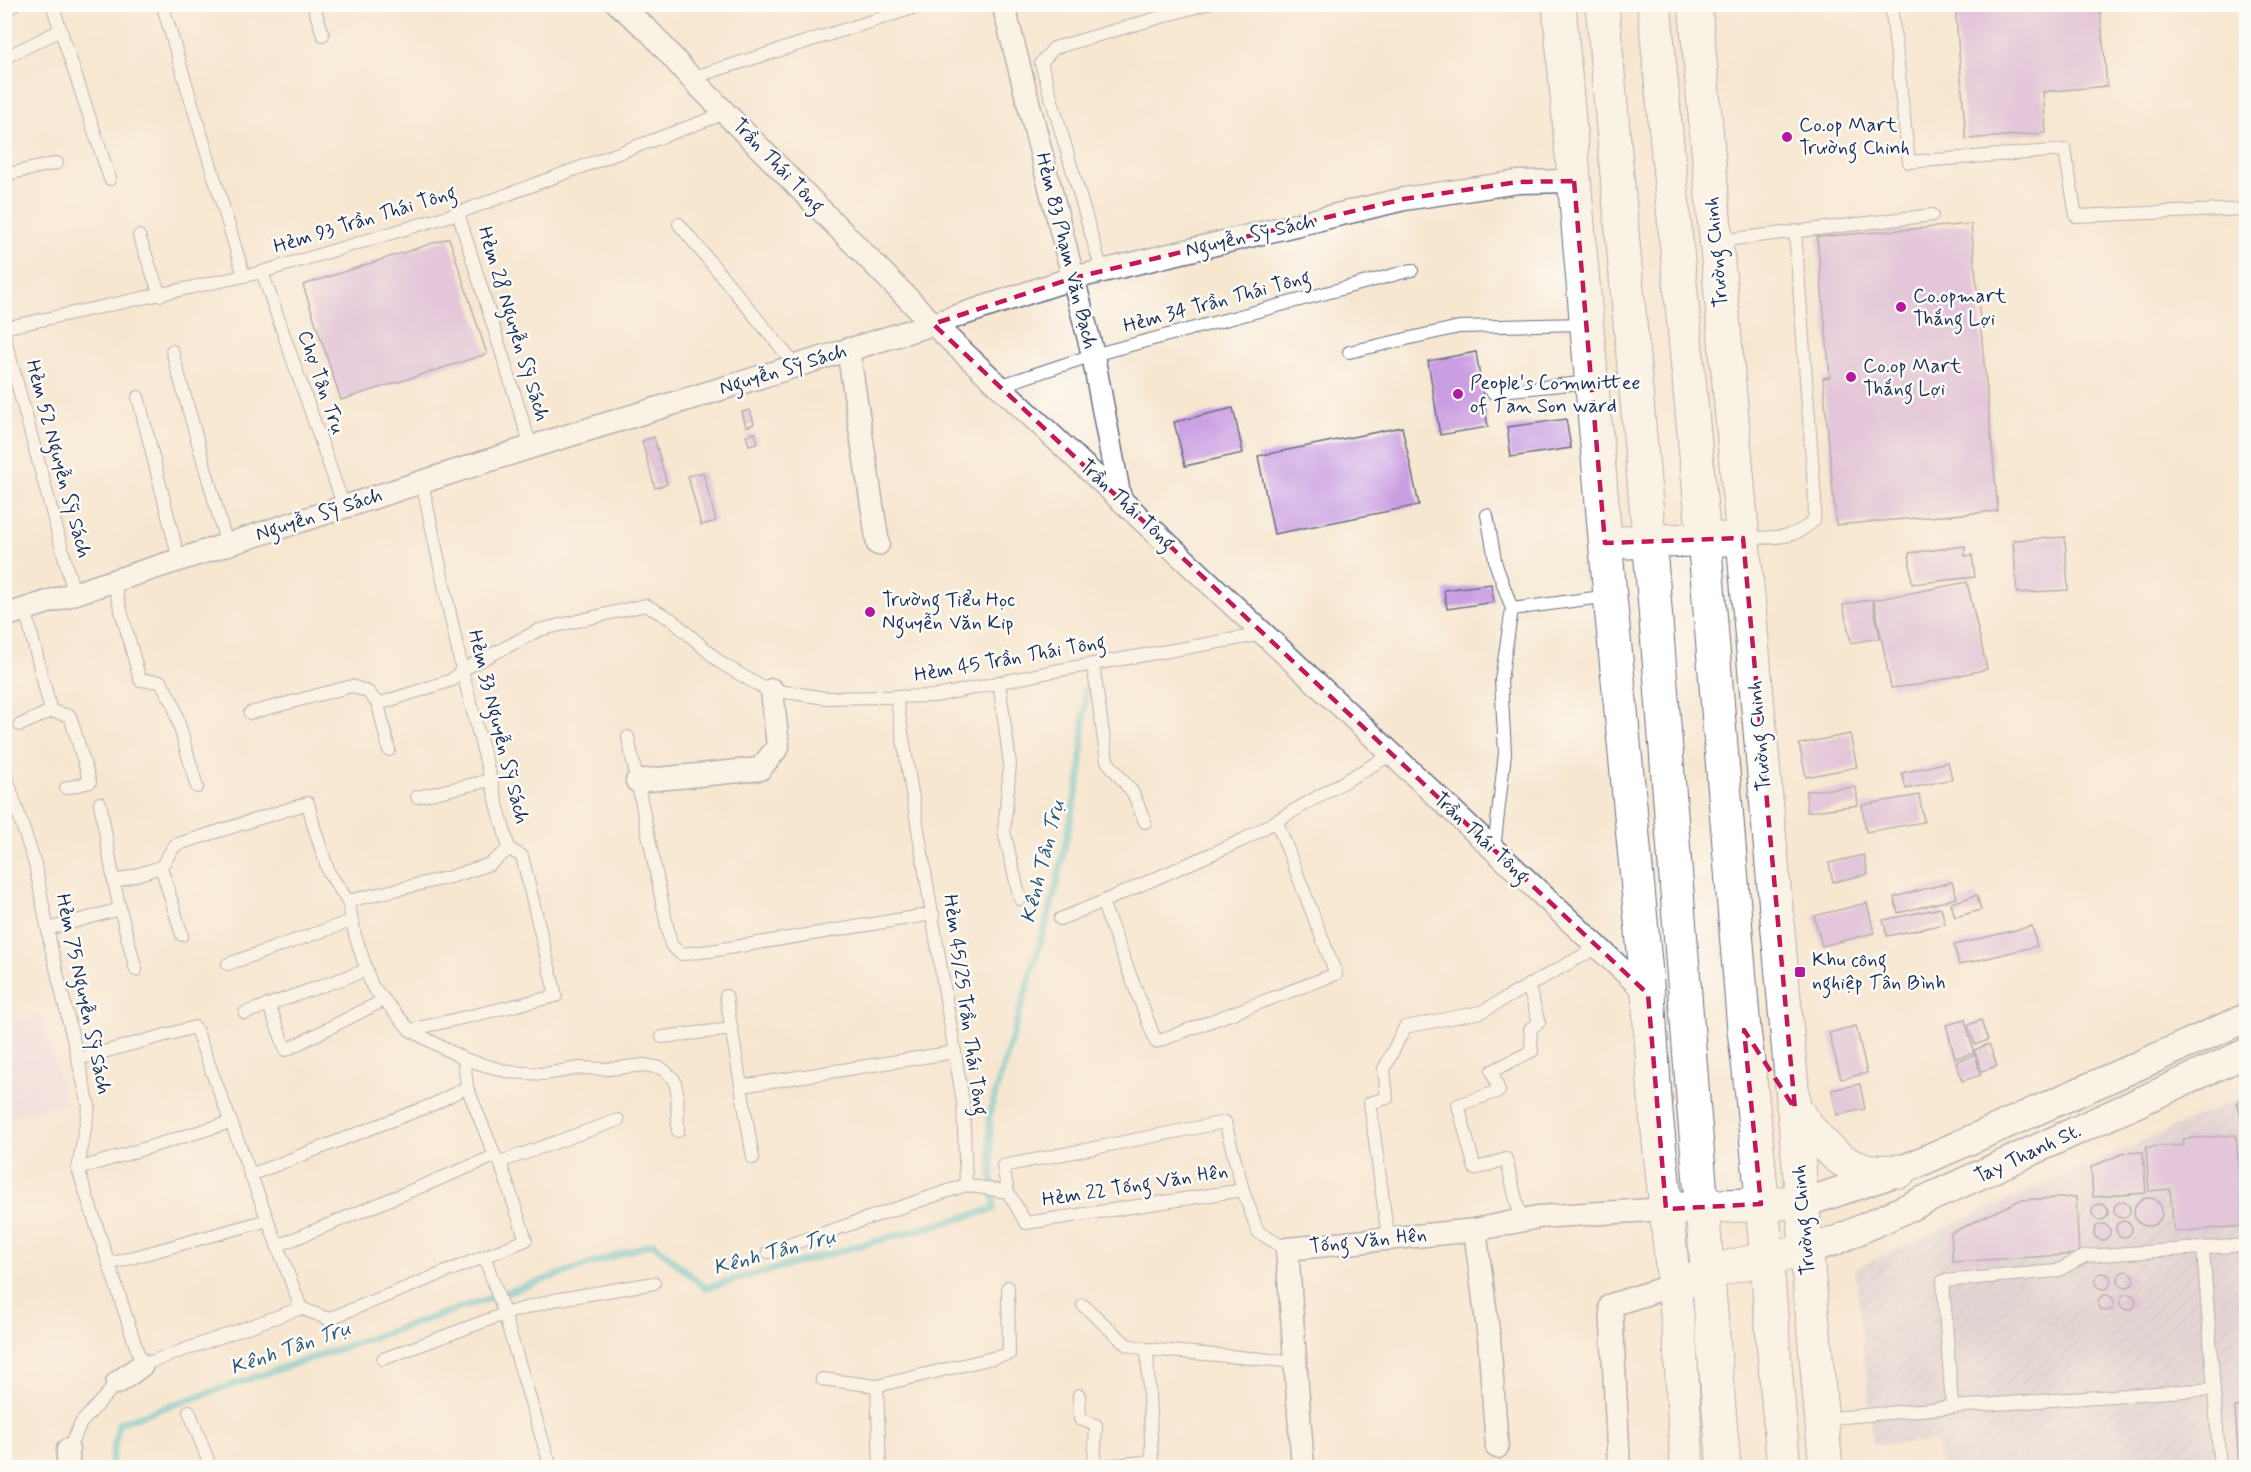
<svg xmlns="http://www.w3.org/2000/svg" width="2251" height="1472" viewBox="0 0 2251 1472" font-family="Mynerve,sans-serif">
  <defs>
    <pattern id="industrial-furrows" width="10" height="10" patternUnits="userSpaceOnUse" patternTransform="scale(1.5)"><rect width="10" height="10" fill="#cbbfd5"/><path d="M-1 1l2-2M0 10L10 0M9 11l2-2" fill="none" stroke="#aea4b9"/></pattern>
  </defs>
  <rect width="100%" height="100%" fill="#fdfcf7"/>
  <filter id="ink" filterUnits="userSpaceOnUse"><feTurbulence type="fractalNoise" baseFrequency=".0167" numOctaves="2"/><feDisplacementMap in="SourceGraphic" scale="12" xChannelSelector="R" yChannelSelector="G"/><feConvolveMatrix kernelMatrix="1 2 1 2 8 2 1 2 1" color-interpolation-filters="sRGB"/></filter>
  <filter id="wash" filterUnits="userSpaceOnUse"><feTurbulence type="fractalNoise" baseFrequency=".008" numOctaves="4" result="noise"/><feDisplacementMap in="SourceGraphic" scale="24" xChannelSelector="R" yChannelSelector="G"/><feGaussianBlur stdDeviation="1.35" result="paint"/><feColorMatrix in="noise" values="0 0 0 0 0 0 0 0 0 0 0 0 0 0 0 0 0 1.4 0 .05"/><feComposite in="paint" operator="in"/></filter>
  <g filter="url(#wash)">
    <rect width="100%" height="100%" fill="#f7e7d1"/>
    <polygon fill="#ecd1ea" points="41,1015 66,1103 5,1119 5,1025"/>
    <polygon fill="url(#industrial-furrows)" points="2246,1095 2246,1467 1941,1467 1935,1442 1873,1445 1855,1268"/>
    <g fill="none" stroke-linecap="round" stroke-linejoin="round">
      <polyline stroke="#51bfc7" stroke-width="7" points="110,1468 119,1423 653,1243 705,1288 994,1209 989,1115 1054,896 1080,776 1086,689"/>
    </g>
    <g id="blocks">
      <g fill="#ca9ee2">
        <polygon points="1955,4 2121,4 2121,6 2100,8 2107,86 2043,92 2046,133 1966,139"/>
        <polygon points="1971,224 1998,511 1836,525 1823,378 1830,377 1817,237"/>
        <polygon points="449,238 487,354 341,400 303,285"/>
        <polygon points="1476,352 1488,427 1440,435 1428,361"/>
        <polygon points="1233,408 1243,453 1185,466 1174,422"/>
        <polygon points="750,410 754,424 746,427 742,412"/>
        <polygon points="1566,419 1571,448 1511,457 1507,427"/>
        <polygon points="1402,427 1419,505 1274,534 1258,456"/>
        <polygon points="755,433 758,443 749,445 746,435"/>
        <polygon points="654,437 667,484 655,488 642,441"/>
        <polygon points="703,472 716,521 701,525 688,476"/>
        <polygon points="2065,537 2068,590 2017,593 2013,540"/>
        <polygon points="1965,546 1965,556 1972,555 1975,577 1912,584 1909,553"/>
        <polygon points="1967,582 1987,669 1918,685 1891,688 1874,600"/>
        <polygon points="1491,584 1494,602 1447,609 1444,590"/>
        <polygon points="1872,599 1880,638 1851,643 1843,605"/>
        <polygon points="1850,734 1857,767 1806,777 1799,744"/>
        <polygon points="1948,762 1952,779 1906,789 1902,773"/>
        <polygon points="1856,787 1858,805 1807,812 1806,791"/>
        <polygon points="1919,795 1924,822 1866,832 1862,805"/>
        <polygon points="1864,855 1868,874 1833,882 1829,863"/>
        <polygon points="1952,882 1957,898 1898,913 1894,897"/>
        <polygon points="1977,895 1981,910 1955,917 1951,903"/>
        <polygon points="1867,903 1874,933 1822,946 1814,916"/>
        <polygon points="1941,908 1945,924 1887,936 1883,920"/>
        <polygon points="2032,926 2037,946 1959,965 1954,945"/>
        <polygon points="1965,1020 1974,1053 1955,1058 1946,1025"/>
        <polygon points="1981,1020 1988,1040 1975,1045 1968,1025"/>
        <polygon points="1856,1026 1867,1073 1841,1079 1829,1033"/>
        <polygon points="1989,1044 1997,1066 1982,1071 1974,1050"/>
        <polygon points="1975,1055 1981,1075 1962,1081 1956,1061"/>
        <polygon points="1860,1084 1865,1109 1837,1115 1832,1090"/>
        <polygon points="2246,1098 2246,1128 2236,1103"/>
        <polygon points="2236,1135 2243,1226 2174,1232 2170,1189 2149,1191 2146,1147 2184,1145 2183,1139"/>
        <polygon points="2143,1152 2146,1193 2093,1197 2091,1167 2124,1153"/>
        <polygon points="2076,1197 2079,1254 1953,1262 1951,1233 2020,1200"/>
        <circle cx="2148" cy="1212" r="14"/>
        <circle cx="2122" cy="1210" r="8"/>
        <circle cx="2100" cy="1212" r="8"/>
        <circle cx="2124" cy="1229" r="8"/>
        <circle cx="2102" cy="1232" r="8"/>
        <circle cx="2126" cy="1279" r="8"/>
        <circle cx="2103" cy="1281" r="8"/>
        <circle cx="2128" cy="1302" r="8"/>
        <circle cx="2106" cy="1303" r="8"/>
        <polygon points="2246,1406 2246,1468 2239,1468 2235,1407"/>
      </g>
    </g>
  </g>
  <g filter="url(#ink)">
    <use href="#blocks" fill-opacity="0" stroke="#686f86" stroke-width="1.5"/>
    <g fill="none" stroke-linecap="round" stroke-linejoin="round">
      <defs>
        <g id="service">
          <polyline points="52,4 110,179"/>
          <polyline points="162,4 244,276"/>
          <polyline points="313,4 323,35"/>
          <polyline points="1891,4 1909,162 2065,150 2076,216 2246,209"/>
          <polyline points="4,11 13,6 12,4"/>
          <polyline points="4,58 61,30"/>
          <polyline points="691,78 926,4"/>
          <polyline points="4,175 57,163"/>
          <polyline points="458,213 531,447"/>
          <polyline points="679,224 796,366"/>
          <polyline points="139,236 160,295"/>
          <polyline points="1717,241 1932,215"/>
          <polyline points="1102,271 1041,63 1054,48 1206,4"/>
          <polyline points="262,272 344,507"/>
          <polyline points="4,328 262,272 458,213 726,113"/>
          <polyline points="4,335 74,593"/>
          <polyline points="172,351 227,545"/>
          <polyline points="1349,352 1459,327 1585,324"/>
          <polyline points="999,386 1093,355 1412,270"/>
          <polyline points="1492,392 1590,382"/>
          <polyline points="138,397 179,560"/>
          <polyline points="1487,515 1496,565 1512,609 1501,680 1505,753 1494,849"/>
          <path d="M1744,538C1771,537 1794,541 1814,520L1815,500L1795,231"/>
          <polyline points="113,581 140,680 161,682 173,703 197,787"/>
          <polyline points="25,609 51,711 70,716 90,782 66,788"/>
          <polyline points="1512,609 1609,596"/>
          <polyline points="1093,664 1107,761 1133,793 1145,822"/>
          <polyline points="999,682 1010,764 1004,831 1020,899"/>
          <polyline points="250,713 352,686 368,692 378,704"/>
          <polyline points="20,725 51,711"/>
          <polyline points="628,737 671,945 681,954 710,951 933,914"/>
          <polyline points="389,750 378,704 452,680 462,670 539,630 645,605 671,619 721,663 765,689 826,698 936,696 1054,671 1264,634"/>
          <polyline points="4,770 35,864 51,947 89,1106 78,1169 142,1365 301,1308"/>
          <polyline points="417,797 491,780"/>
          <polyline points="100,803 114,882"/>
          <polyline points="1277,822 1336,974 1156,1042 1102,902 1243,840 1392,754"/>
          <polyline points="161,867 182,935"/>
          <polyline points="348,901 450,877 490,864 509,849 462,670 422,482"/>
          <polyline points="120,909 136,970"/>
          <polyline points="1060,919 1102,902"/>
          <polyline points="48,929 120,909 114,882 161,867 175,845 308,803 314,827 329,873 348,901 355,935 372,986 410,1030 464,1059 467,1087 495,1156 500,1162 526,1240 328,1319 301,1308"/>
          <polyline points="228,964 351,921"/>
          <polyline points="726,996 753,1158"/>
          <polyline points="269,1005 286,1050 384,1000"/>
          <polyline points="245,1013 367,970"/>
          <polyline points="410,1030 556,996 522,856 509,849"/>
          <polyline points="662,1037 732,1029"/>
          <polyline points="78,1059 195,1027 301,1308"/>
          <polyline points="464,1059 509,1072 545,1074 580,1068 609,1069 644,1065 661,1068 674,1079 677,1091 678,1131"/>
          <polyline points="742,1086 955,1052"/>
          <polyline points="500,1162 618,1120"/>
          <polyline points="78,1169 231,1122"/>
          <polyline points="250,1175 434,1104 467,1087"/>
          <polyline points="966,1185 1008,1192"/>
          <polyline points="1243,1190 1225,1122 1003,1166 1008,1192 1026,1223 1243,1190 1258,1232 1287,1249"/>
          <polyline points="1521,1220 1506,1159 1475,1169 1458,1105 1499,1091 1492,1071 1532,1051 1530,1029 1539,1022 1528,985"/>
          <polyline points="1388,1238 1370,1103 1387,1098 1384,1069 1405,1027 1481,1012 1598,947"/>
          <polyline points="277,1246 495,1156"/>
          <polyline points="2203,1249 2220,1468"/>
          <polyline points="768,1252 966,1185 963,1102 896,696"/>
          <polyline points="485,1258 502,1307 551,1468"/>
          <polyline points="109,1264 268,1220"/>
          <polyline points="1083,1305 1127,1345 1147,1349"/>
          <polyline points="383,1359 504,1314 554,1300 654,1283"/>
          <polyline points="822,1379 877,1386"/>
          <polyline points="1079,1395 1080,1419 1096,1425 1094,1467"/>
          <polyline points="1952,1407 1943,1281 2057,1271 2085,1256 2246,1245"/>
          <polyline points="189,1411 211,1468"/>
          <polyline points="1823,1419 1952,1407 2214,1389"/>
          <polyline points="68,1450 81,1423 117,1383"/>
          <polyline points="880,1468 877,1386 1009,1354 1008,1287"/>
          <polyline points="1087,1468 1152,1461 1147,1349 1296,1362"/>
        </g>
        <g id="minor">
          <polyline points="618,4 650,32 691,78 933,324 1648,994"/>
          <polyline points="1003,4 1093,355 1120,499"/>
          <polyline points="848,349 878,544"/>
          <polyline points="4,616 531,447 933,324 1073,278 1404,199 1518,182 1574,181"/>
          <polyline points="637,781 760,769 778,747 772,690"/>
          <polyline points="1475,1230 1489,1338 1497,1447"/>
          <polyline points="117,1383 142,1365"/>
          <polyline points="68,1468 68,1450"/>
          <polyline points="1303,1468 1287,1249 1475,1230 1538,1217 1666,1209"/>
          <polyline points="1619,1468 1611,1305 1674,1285"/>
        </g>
        <g id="tertiary">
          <polyline points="1803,1202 1810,1201 1900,1171 2246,1018"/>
          <polyline points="1807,1249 1835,1241 2246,1053"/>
        </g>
        <g id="primary">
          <polyline points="1559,4 1610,596 1648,994 1656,1113 1680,1343 1687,1468"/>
          <polyline points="1602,4 1654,595 1694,1111 1724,1468"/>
          <path d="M1654,4L1706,562L1744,1030C1763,1175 1770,1322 1784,1468"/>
          <polyline points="1695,4 1826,1468"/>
          <polyline points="1628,542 1726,539"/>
          <path d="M1793,1106C1808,1129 1837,1166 1866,1170C1877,1172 1889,1171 1900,1171"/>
          <polyline points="1682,1208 1783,1203"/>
          <polyline points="1690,1280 1732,1266 1788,1254"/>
        </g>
      </defs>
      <use href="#service" stroke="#686f86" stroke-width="14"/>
      <use href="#minor" stroke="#686f86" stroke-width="25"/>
      <use href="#tertiary" stroke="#686f86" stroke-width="31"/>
      <use href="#primary" stroke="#686f86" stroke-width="35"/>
      <use href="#service" stroke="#fff" stroke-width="12"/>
      <use href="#minor" stroke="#fff" stroke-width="22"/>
      <use href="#tertiary" stroke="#fff" stroke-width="28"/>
      <use href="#primary" stroke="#fff" stroke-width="33"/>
    </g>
  </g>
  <path d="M0 0H2251V1472H0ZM1574,181L1605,543L1743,538L1795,1109L1744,1030L1761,1204L1666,1209L1648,994L933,324L1073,278L1404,199L1518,182Z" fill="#f7e7d1" fill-opacity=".55" fill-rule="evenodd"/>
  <path fill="none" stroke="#c2185b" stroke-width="4.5" stroke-dasharray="12 8" stroke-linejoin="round" d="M1574,181L1605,543L1743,538L1795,1109L1744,1030L1761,1204L1666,1209L1648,994L933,324L1073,278L1404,199L1518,182Z"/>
  <g fill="#b5179e" stroke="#fdfcf7" stroke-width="2">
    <circle cx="1787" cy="137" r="6"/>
    <circle cx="1901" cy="307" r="6"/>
    <circle cx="1851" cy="377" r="6"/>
    <circle cx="1458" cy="394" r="6"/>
    <circle cx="870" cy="612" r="6"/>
    <rect x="1794" y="966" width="12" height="12" rx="3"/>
  </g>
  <g text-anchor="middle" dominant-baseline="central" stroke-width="5" stroke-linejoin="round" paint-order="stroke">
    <g font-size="20" fill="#1b2f5e" stroke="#fdfcf7" text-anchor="start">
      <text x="1799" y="125">Co.op Mart<tspan x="1799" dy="23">Trường Chinh</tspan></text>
      <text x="1913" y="296">Co.opmart<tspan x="1913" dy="23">Thắng Lợi</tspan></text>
      <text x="1863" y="366">Co.op Mart<tspan x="1863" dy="23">Thắng Lợi</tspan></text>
      <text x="1470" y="383">People's Committee<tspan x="1470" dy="23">of Tan Son ward</tspan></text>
      <text x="882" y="600">Trường Tiểu Học<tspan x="882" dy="23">Nguyễn Văn Kip</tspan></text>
      <text x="1812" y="960">Khu công<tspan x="1812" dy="23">nghiệp Tân Bình</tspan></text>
    </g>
    <g font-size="20" fill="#1b2f5e" stroke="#fdfcf7">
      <text transform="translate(778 166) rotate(46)">Trần Thái Tông</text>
      <text transform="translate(365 220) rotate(-17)">Hẻm 93 Trần Thái Tông</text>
      <text transform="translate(1250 236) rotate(-13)">Nguyễn Sỹ Sách</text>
      <text transform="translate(1066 251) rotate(76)">Hẻm 83 Phạm Văn Bạch</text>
      <text transform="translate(1717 252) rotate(-95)">Trường Chinh</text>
      <text transform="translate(1217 302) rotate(-15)">Hẻm 34 Trần Thái Tông</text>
      <text transform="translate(513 324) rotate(73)">Hẻm 28 Nguyễn Sỹ Sách</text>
      <text transform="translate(783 370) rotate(-17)">Nguyễn Sỹ Sách</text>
      <text transform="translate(321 383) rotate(71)">Chợ Tân Trụ</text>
      <text transform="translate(58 459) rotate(75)">Hẻm 52 Nguyễn Sỹ Sách</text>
      <text transform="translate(1127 505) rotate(43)">Trần Thái Tông</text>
      <text transform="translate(319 515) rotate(-18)">Nguyễn Sỹ Sách</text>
      <text transform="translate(1010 659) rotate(-10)">Hẻm 45 Trần Thái Tông</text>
      <text transform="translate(498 727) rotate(76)">Hẻm 33 Nguyễn Sỹ Sách</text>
      <text transform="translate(1760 736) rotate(-95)">Trường Chinh</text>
      <text transform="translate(1481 838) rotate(43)">Trần Thái Tông</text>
      <text transform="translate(83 994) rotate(78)">Hẻm 75 Nguyễn Sỹ Sách</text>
      <text transform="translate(965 1005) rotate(82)">Hẻm 45/25 Trần Thái Tông</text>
      <text transform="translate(2028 1154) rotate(-25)">Tay Thanh St.</text>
      <text transform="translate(1135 1186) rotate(-9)">Hẻm 22 Tống Văn Hên</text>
      <text transform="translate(1804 1220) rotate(-95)">Trường Chinh</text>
      <text transform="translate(1368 1241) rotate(-6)">Tống Văn Hên</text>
    </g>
    <g font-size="21" font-style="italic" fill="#2b5a7e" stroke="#fdfcf7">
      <text transform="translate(1043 861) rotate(-76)">Kênh Tân Trụ</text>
      <text transform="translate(775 1252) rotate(-15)">Kênh Tân Trụ</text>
      <text transform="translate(291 1348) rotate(-19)">Kênh Tân Trụ</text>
    </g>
  </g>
  <rect width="2251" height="1472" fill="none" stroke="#fdfcf7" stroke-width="24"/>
</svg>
